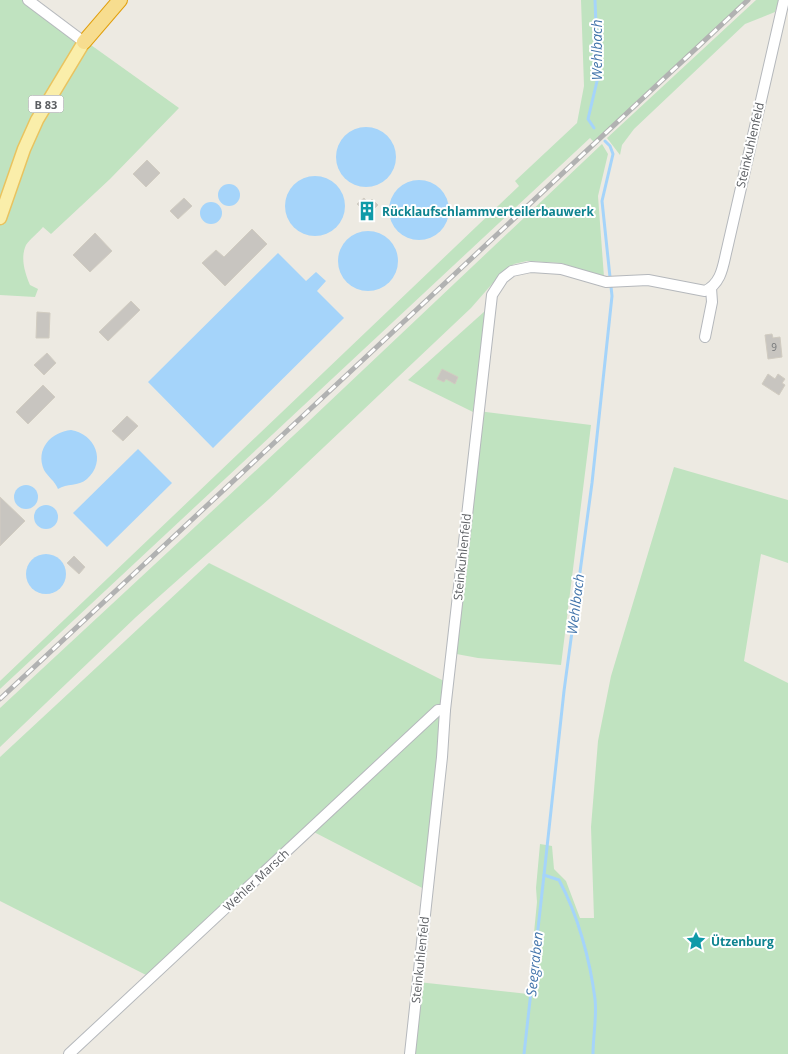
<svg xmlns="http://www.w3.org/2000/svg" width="788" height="1054" viewBox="0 0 788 1054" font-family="'Open Sans',sans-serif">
  <rect width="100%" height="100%" fill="#edeae2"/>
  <g fill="#c0e3c0">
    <path d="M0,0H28L179,108L110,179L51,234L43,227C38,233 30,239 26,245C20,258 25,273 30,285L38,289L35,297L0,295Z"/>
    <polygon points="581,0 748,0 595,143 590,138 0,689 0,681 519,186 515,181 577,123 584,86"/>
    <polygon points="756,0 779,0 775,12 745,24 634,129 622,145 620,155 607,138"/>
    <polygon points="602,144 608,154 598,196 604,277 561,263 527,261 514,264 499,276 471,308 269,499 136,617 0,747 0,708 308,422"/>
    <polygon points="485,311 473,412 408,380"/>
    <polygon points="478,411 591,425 561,665 478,658 451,653"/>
    <polygon points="674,467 788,500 788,563 761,554 744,661 788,683 788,1054 410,1054 418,982 528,994 537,902 536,888 540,844 552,846 554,869 566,881 580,918 594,918 591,827 598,741 611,676"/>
    <polygon points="209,563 448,683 428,891 310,830 150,977 0,901 0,757"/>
  </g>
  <g fill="#a5d4fa">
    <circle cx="366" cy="157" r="30"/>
    <circle cx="315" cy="206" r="30"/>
    <circle cx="419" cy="210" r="30"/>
    <circle cx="229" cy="195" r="11"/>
    <circle cx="211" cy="213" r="11"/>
    <circle cx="368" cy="261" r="30"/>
    <polygon points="278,253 306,281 316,272 326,281 317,291 344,318 213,448 148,382"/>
    <path d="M71,430C95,434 107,461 87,479C78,487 67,483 58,489C55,481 48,477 44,470C35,449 51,432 71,430Z"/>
    <polygon points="138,449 172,483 107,547 73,513"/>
    <circle cx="26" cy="497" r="12"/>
    <circle cx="46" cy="517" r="12"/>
    <circle cx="46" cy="574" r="20"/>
  </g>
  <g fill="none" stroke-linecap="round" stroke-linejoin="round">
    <g stroke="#a5d4fa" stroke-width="3">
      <polyline points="594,128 588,119 598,77 595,0"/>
      <polyline points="524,1054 544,875"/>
      <path d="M593,1054C593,1036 597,1017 595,999C590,960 578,915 559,880L544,875L564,691L592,483L612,296L602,201L613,154L610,146L605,141"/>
    </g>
  </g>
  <g fill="#c8c5c0" stroke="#d1ccc1">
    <polygon points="147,160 160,173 146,187 133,174"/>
    <polygon points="184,198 192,206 178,219 170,211"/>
    <polygon points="364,198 368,203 372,199 378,205 365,218 359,212 362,209 357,204"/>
    <polygon points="252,229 267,244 225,286 202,263 216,250 224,257"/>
    <polygon points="95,233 112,251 90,272 73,255"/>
    <polygon points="131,301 140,310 108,341 99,332"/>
    <polygon points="37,312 50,313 49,338 36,338"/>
    <polygon points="772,334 773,338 780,337 782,357 768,359 765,335"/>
    <polygon points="47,353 56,363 44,375 34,365"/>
    <polygon points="442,369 458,377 455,384 446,379 444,382 437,379"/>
    <polygon points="768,374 775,379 778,374 785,379 782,383 785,385 779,395 762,384"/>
    <polygon points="43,385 55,397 28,424 16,412"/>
    <polygon points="127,416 138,426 123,441 112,431"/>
    <polygon points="0,497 25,521 0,546"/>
    <polygon points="74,556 85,567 79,574 67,563"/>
  </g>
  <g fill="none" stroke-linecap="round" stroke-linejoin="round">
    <defs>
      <g id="minor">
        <polyline points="28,0 84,42"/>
        <polyline points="705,337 712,302 711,288"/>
        <polyline points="69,1054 438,710 445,710"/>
        <path d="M410,1054L442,757L445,710L492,295L503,278L512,271L531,267L561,269L606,282L648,280L705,291C722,283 723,265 727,249L784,0"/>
      </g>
      <polyline id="major" points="0,218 24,149 37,120 84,42"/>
      <polyline id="highway" points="84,42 120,0"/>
    </defs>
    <use href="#minor" stroke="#b5b8bc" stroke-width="12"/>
    <use href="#major" stroke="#e9c35f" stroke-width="15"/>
    <use href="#highway" stroke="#e2a00d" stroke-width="16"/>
    <use href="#minor" stroke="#fff" stroke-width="10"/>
    <use href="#major" stroke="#faeeaa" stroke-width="12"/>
    <use href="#highway" stroke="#f7dd8f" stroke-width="14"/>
    <defs>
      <polyline id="rail" points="0,699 748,0"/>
    </defs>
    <use href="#rail" stroke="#b1b2b2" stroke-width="5"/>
    <use href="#rail" stroke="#fff" stroke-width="3" stroke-dasharray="9" stroke-linecap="butt"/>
  </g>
  <defs>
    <symbol id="building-bare" viewBox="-9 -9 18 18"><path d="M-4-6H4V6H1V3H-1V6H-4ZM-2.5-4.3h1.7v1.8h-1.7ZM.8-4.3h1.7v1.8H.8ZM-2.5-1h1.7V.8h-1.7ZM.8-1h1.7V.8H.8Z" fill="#0f9aa8" stroke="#fff" stroke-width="2.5" paint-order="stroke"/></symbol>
    <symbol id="sight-bare" viewBox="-9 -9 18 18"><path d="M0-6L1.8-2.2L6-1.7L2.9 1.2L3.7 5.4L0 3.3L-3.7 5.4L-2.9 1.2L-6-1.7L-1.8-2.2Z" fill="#0f9aa8" stroke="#fff" stroke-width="2.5" paint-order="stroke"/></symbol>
  </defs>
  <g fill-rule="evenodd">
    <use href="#building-bare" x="353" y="197" width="28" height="28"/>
    <use href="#sight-bare" x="682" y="927" width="28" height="28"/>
  </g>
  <g text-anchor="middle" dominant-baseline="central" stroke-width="4" stroke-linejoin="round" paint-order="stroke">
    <g font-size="10" fill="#76787a">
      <text x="774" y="347">9</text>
    </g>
    <rect fill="#fff" stroke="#8c8e91" stroke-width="1" x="28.5" y="95.5" width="35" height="17" rx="4"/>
    <g font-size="11" font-weight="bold" fill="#5b5e62">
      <text x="46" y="104">B 83</text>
    </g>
    <g font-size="12" fill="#5b5e62" stroke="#fff">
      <text transform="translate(750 145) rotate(-77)">Steinkuhlenfeld</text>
      <text transform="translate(462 557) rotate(-84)">Steinkuhlenfeld</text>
      <text transform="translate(256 880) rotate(-43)">Wehler Marsch</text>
      <text transform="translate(420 960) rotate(-84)">Steinkuhlenfeld</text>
    </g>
    <g font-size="12" font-weight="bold" fill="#0d838f" stroke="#fff" text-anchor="start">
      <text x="382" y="211">Rücklaufschlammverteilerbauwerk</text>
      <text x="711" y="941">Ützenburg</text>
    </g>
    <g font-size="14" font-style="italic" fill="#4375ab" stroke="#fff">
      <text transform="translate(596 50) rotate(-90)">Wehlbach</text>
      <text transform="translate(575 604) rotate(-83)">Wehlbach</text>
      <text transform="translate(534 964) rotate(-84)">Seegraben</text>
    </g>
  </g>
</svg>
